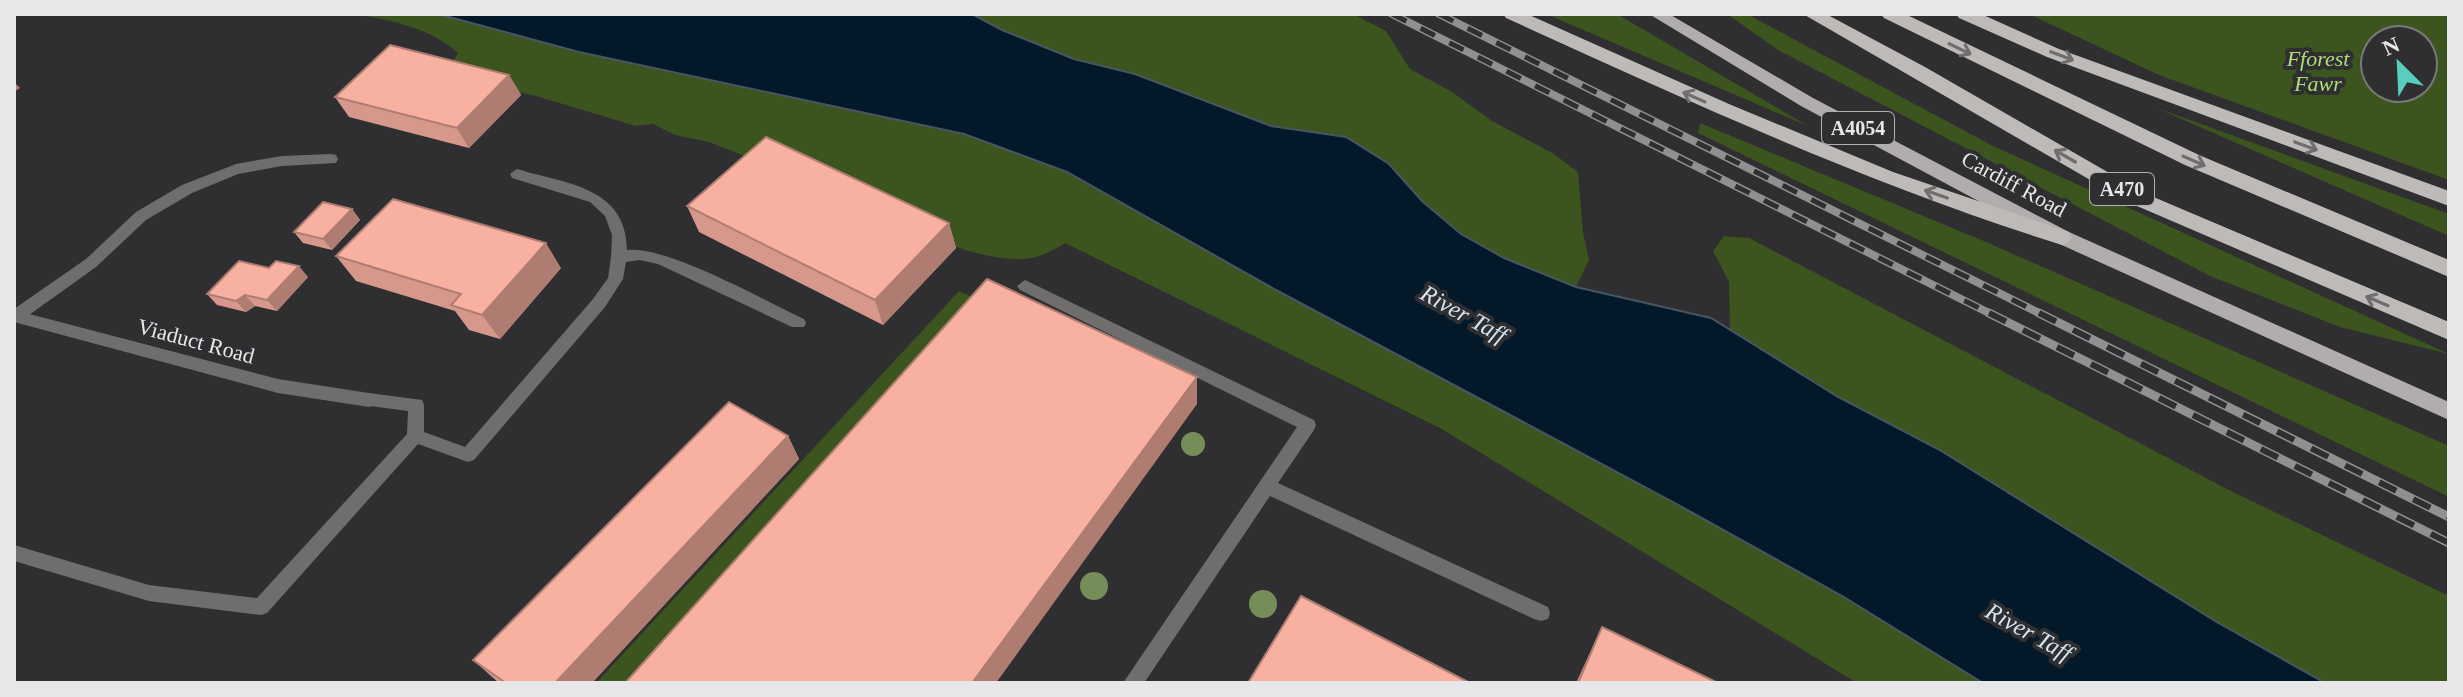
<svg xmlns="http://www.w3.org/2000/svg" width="2463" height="697" viewBox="0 0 2463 697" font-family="'Times New Roman',serif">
  <rect width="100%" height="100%" fill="#2f2e31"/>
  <g fill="#3c541e" fill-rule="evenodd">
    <path d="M357,14H438L579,52L964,134L1067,172L1276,290L1673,502L1844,597L1983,683H1857L1440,428L1065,243C1051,252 1037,259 1020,259C955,261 836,192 775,163L747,157L709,142L675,135L653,124L636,126L536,96L444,76L458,53C431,28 392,21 357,14Z"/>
    <polygon points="972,14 1353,14 1386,31 1410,69 1452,92 1492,121 1554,154 1578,172 1583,232 1589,260 1576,287 1504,258 1461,234 1422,201 1389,164 1346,137 1271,126 1135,74 1074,59 1002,30"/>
    <polygon points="1546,14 1617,14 1808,126"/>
    <polygon points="1727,14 1747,14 1991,145 2449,354 2340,327 2210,276 1778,50"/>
    <path d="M2029,14H2449V180L2159,75ZM2423,40V88H2375V40Z"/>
    <polygon points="2154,107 2449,214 2449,236"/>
    <polygon points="1700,123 1986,242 2449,446 2449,497 1698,133"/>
    <polygon points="1724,236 1749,238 2229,490 2449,596 2449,683 2325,683 2215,621 1938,449 1838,397 1730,330 1729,282 1713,251"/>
    <polygon points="959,291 994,307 663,683 596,683"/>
  </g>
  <polygon fill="#031929" stroke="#475662" stroke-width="2" points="438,14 972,14 1002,30 1074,59 1135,74 1271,126 1346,137 1389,164 1422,201 1461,234 1504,258 1576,287 1711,318 1838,397 1938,449 2215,621 2325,683 1983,683 1844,597 1673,502 1276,290 1067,172 964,134 579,52"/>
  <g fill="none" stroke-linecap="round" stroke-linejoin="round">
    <g fill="#706e6d" fill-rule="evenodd">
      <polygon points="331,154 336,155 338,159 336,163 282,166 238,174 192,193 146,220 96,267 22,320 14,322 14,309 86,259 136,212 182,185 236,164 282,156"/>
      <path d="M517,169C566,184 626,186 627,250C666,245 763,300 804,319L806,323L804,327H792L658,264L640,260L626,262L623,279L605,307L474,460L468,462L418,444L267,613L261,615L149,601L14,561V545L149,585L257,598L407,434L408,411L363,405L361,400L363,395L369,393L422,400L424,405V432L465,447L593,299L608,278L611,257L612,235L605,216L590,202L512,178L510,174Z"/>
      <polygon points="1025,280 1314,420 1316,425 1314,430 1278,483 1548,607 1550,613 1548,619 1541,621 1534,619 1270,496 1144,683 1123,683 1297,427 1020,290 1017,286"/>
    </g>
    <polygon fill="#706e6d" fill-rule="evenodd" points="14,310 278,379 369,393 375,395 377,400 375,405 369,407 278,393 14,322"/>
    <polygon fill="#b1adac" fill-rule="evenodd" points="1649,14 1669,14 1813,98 2069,232 2449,402 2449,420 2055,242 1801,106"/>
    <g fill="#bebab8" fill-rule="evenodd">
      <path d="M1503,14H1527L1729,104L1893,172L2069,232L2072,237L2069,242L2062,245C1870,185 1688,101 1506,18Z"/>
      <polygon points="1803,14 1826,14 1925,67 2144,193 2449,322 2449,340 2130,203"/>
      <polygon points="1881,14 1905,14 2199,155 2449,260 2449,277 2185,165 1884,18"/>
      <polygon points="1956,14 1981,14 2059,49 2449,191 2449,206 2047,57 1959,18"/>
    </g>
    <defs>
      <g id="rail-far1">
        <polyline points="1392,14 1993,315"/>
        <polyline points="1439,14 2043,315"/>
      </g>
      <g id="rail">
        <polyline points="1989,313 2449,543"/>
        <polyline points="2039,313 2449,517"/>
      </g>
    </defs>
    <use href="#rail-far1" stroke="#908f91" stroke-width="8"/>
    <use href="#rail" stroke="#908f91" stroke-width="9"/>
    <use href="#rail-far1" stroke="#2f2e31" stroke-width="5" stroke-dasharray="16" stroke-linecap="butt"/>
    <use href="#rail" stroke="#2f2e31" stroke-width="6" stroke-dasharray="19" stroke-linecap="butt"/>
  </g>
  <g fill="#758e59">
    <circle cx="1193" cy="444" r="12"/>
    <circle cx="1094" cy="586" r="14"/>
    <circle cx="1263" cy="604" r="14"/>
  </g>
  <g fill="#d5988a">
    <polygon points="509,75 521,95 469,148 349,117 335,97"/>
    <polygon points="687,206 949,223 956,248 883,325 699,232"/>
    <polygon points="352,209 360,220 332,250 303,243 294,232"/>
    <polygon points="336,256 561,268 500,339 469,330 455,311 356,281"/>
    <polygon points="308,277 277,311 255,306 246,312 217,305 207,294"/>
    <polygon points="788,436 799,459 592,683 499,683 473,660"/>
    <polygon points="1602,627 1718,683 1576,683"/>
  </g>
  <g fill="#ae7c71">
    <polygon points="509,75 521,95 469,148 457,128"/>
    <polygon points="14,82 20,88 14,92"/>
    <polygon points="352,209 360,220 332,250 323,239"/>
    <polygon points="949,223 956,248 883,325 875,300"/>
    <polygon points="546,243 561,268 500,339 482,315"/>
    <polygon points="299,266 308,277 277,311 267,300"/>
    <polygon points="245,295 255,306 246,312 236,301"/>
    <polygon points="1197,377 1197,404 996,683 972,683"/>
    <polygon points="788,436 799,459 592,683 555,683"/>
  </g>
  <g fill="#f8b1a1" stroke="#ae7c71" stroke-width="2">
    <polygon points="390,45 509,75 457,128 335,97"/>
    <polygon points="766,137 949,223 875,300 687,206"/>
    <polygon points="393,199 546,243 482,315 451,305 461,294 336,256"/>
    <polygon points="323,202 352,209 323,239 294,232"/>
    <polygon points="239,261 269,268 276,261 299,266 267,300 245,295 236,301 207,294"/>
    <polygon points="987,279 1197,377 972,683 625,683"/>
    <polygon points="729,402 788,436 555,683 506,683 473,660"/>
    <polygon points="1301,596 1470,683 1248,683"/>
    <polygon points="1602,627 1718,683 1578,683"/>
  </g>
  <defs><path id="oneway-shaft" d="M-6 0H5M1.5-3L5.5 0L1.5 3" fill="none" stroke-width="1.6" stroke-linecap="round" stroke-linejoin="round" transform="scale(2)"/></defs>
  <g stroke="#6f6d6e">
    <use href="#oneway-shaft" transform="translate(1960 49) rotate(26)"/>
    <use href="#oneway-shaft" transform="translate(2062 56) rotate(21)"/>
    <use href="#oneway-shaft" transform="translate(1694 97) rotate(-156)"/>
    <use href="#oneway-shaft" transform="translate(2306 146) rotate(20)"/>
    <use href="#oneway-shaft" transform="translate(2065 156) rotate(-150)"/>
    <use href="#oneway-shaft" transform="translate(2194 161) rotate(24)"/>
    <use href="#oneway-shaft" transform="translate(1936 194) rotate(-161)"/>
    <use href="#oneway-shaft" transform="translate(2377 301) rotate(-157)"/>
  </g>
  <g text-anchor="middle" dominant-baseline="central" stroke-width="8" stroke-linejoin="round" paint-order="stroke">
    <g fill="#2f2e31" stroke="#b0afb1" stroke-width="2">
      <rect x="1822" y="112" width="72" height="32" rx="6"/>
      <rect x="2090" y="173" width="64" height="32" rx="6"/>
    </g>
    <g font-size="20" font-weight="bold" fill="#e7e6e8">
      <text x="1858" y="128">A4054</text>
      <text x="2122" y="189">A470</text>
    </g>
    <g font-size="22" font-style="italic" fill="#aedd79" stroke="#2f2e31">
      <text x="2318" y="58">Fforest<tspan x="2318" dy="25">Fawr</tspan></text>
    </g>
    <g font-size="22" fill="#e7e6e8" stroke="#2f2e31">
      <text transform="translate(2014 184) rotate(28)">Cardiff Road</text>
      <text transform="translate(196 341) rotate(15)">Viaduct Road</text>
    </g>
    <g font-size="24" font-style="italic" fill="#d3e4f3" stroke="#2f2e31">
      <text transform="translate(1464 314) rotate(29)">River Taff</text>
      <text transform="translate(2029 632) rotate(29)">River Taff</text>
    </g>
  </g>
  <rect width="2463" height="697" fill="none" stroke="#e7e6e8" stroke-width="32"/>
  <g transform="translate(2399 64) rotate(336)"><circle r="38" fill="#2f2e31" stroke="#79787a" stroke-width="2"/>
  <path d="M0-6L14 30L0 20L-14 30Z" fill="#59cebe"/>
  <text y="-12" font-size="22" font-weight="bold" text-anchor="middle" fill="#e7e6e8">N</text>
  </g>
</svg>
